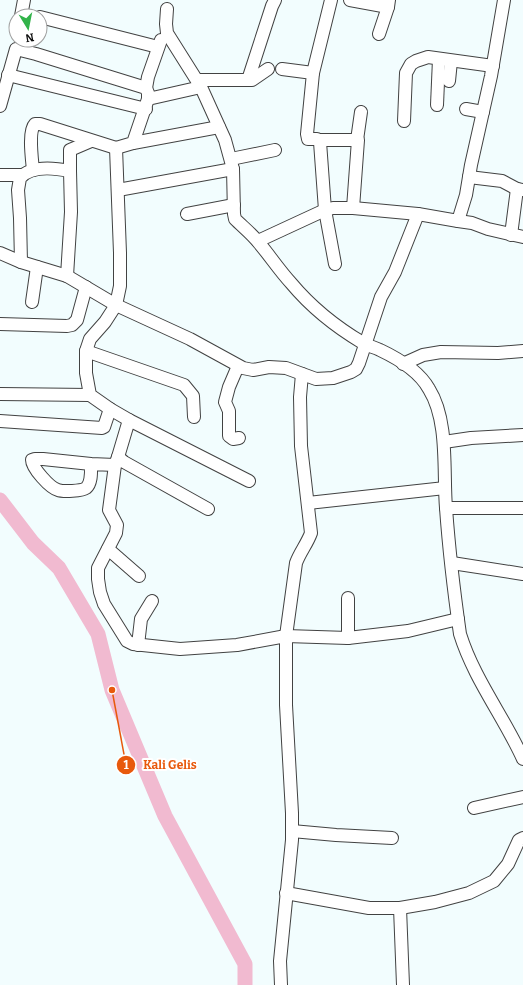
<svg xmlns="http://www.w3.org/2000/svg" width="523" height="985" viewBox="0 0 523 985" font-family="Bitter,serif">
  <rect width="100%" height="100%" fill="#f2fdfe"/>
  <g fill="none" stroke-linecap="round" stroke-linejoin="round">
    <polyline stroke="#f1bad0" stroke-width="15" points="0,500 33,543 59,568 98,634 112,690 165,816 245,964 245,985"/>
    <defs>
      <g id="minor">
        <polyline points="331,0 313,73 307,134 308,139 317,139 320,142 325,210 335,264"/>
        <polyline points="350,0 388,7 389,0"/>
        <path d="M167,9L166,24L167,33L201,87L225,140L233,169L234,214L235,219C243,227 252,234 259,243C270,256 279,270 291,283C311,307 336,327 363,343C368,346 374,347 380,350C397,358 419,371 429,389C449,421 443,471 446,508C449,550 454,592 460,634C474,679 504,717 523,759"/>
        <polyline points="21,16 24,0"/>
        <polyline points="40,17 158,47"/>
        <polyline points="379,34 388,7"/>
        <polyline points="282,69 313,73"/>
        <polyline points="8,75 146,109"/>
        <polyline points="197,80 252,80 268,69"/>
        <polyline points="248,80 272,6 275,0"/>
        <polyline points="449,81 451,61"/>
        <polyline points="146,88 148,77 161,40"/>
        <polyline points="437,105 439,59"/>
        <polyline points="0,106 16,49 36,54 146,88 148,93 148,99"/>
        <polyline points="466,109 483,112"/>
        <polyline points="404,121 406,73 411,64 416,61 428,57 493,66"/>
        <polyline points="319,140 358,140 353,208"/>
        <polyline points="357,140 361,112"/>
        <polyline points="133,143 219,127"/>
        <polyline points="231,159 275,150"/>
        <path d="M33,170C32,159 28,131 35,124H40L116,148"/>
        <polyline points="70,171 70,150 91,141"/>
        <polyline points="0,175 22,175"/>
        <polyline points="469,177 502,181 517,189 523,190"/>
        <polyline points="118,190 233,169"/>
        <polyline points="187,214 234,205"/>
        <polyline points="458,221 472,223 488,229 523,237"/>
        <polyline points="511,235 517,189"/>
        <polyline points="258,241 299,222 325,210 333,208 353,208 418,214 458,221 466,195 471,165 491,76 504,0"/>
        <polyline points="0,253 21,262 67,276 116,305 190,339 243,368 253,370 269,367 286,368 316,379 333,378 351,372 356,369 359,363 381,297 395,272 418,214"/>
        <path d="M21,262L20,218L18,190L20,178C31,165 55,168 70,171L71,212L67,276"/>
        <polyline points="32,302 37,267"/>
        <polyline points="0,324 67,326 72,325 77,320 86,287"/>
        <polyline points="86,351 184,385 193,396 194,417"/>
        <polyline points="403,364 423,355 441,352 498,353 523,351"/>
        <polyline points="238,366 229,387 225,402 229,411 229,436 233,439 239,438"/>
        <polyline points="0,394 90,395"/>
        <polyline points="129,420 110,409 90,395 86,373 86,351 90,339 105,322 116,305 120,286 120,253 116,148 133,143 148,99 201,87"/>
        <polyline points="0,421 102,428 104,427 110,409"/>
        <polyline points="444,442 471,438 523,435"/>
        <polyline points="118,457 129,420 249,481"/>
        <path d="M91,464L43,459H35L32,460C32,468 50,488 58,490C63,492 82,491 86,488C92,483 91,471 91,464L115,465"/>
        <polyline points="308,503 445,488"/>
        <polyline points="446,508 523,508"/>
        <polyline points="208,509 124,462 118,457 115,465 109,510 117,525 116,533 98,568 98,579 100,592 104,604 127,641 133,644 180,649 237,645 286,636 348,638 408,631 458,619"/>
        <polyline points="108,549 139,576"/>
        <polyline points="452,563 523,574"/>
        <polyline points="348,598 348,638"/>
        <polyline points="138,645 141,619 152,601"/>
        <polyline points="474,808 523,797"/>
        <polyline points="292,831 336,835 392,838"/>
        <polyline points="286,893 369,908 400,908 435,902 469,893 494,881 508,864 519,840 523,838"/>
        <polyline points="400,908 403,985"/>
        <path d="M281,985L280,961L292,840V813L286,705V636L296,563C300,552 307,544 311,533L301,446L300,397L302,374"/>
      </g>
    </defs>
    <use href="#minor" stroke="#424242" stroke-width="14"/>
    <use href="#minor" stroke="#fff" stroke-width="12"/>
  </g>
  <path fill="none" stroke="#e8590c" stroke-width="1.5" d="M112 690L126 765"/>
  <g fill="#e8590c" stroke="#fff" stroke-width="1.5">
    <circle cx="112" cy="690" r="4"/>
    <circle cx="126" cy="765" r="10"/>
  </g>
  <g font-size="12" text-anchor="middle" font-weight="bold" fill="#fff">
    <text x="126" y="769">1</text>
  </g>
  <g font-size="12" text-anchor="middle" font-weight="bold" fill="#e8590c" stroke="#fff" stroke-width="4" stroke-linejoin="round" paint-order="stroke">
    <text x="170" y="769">Kali Gelis</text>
  </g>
  <g transform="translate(28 28) rotate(170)"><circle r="19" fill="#ffffff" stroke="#9f9f9f"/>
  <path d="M0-3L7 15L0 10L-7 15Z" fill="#32b34a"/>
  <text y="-6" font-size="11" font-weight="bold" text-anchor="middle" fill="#0f0f0f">N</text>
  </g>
</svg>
